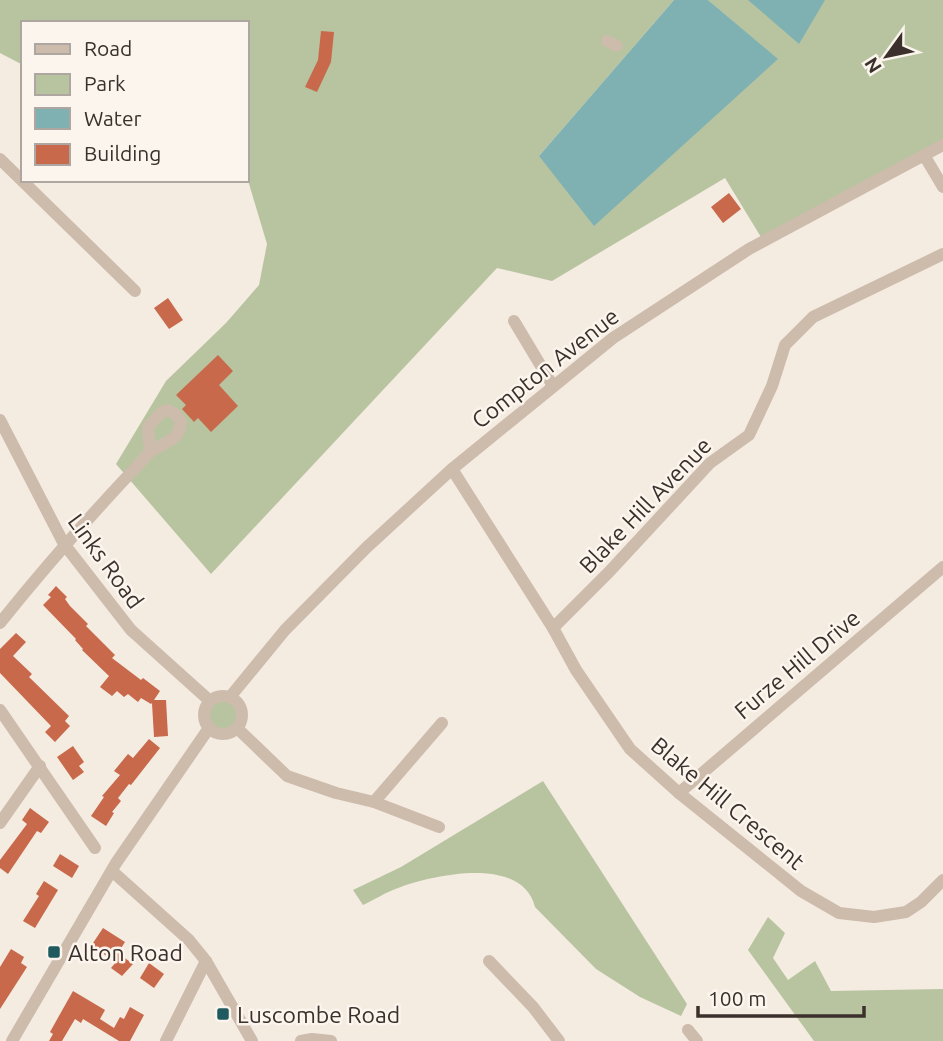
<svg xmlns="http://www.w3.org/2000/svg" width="943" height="1041" viewBox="0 0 943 1041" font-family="Ubuntu,sans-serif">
  <rect width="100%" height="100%" fill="#f4ebe1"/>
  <g fill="#b8c4a0">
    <polygon points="0,0 674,0 539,156 777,59 708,0 943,0 943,145 764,242 725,178 552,281 497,268 211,574 116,464 166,381 226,323 259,285 267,244 247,177 247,23 23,23 23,65 0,53"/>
    <circle cx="223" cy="715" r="19"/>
    <path d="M543,781L687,1004L681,1016L640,997L596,969L535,907C522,855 433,875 398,888C386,892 374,900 363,905L353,890L401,867Z"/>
    <polygon points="768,917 785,933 773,958 788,980 815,961 831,991 943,989 943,1041 814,1041 748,950"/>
  </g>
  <g fill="#7fb0b2">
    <polygon points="674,0 708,0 778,59 594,226 539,156"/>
    <polygon points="748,0 825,0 799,44"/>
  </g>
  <g fill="#c8694b">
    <polygon points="321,31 334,32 331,62 317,92 305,87 318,60"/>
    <polygon points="729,193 741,209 723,223 711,207"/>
    <polygon points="168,298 183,320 169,329 154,308"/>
    <polygon points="218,355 233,371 219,385 238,406 211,432 198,418 194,422 182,409 186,405 176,395"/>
    <polygon points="56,586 67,597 65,599 70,606 88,624 86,626 115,655 112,658 141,680 143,678 160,691 154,700 166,700 168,736 154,737 152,703 151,704 141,698 138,702 128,694 124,697 117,691 112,696 100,687 109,676 82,650 83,649 75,640 76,639 43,605 51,597 48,595"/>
    <polygon points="16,633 26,642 13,656 32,674 29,677 69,716 65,721 70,726 55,742 45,732 51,726 0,673 0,649"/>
    <polygon points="149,739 160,748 131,785 129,784 118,798 121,801 112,812 114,813 106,826 91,816 104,797 102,796 120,775 114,771 128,754 133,758"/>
    <polygon points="73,746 84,762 79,766 84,772 73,780 57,757"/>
    <polygon points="30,808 49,822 41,833 37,831 8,874 0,868 0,860 27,824 22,820"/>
    <polygon points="60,854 79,866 72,878 53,866"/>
    <polygon points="44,881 58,890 35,928 23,921 39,896 36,894"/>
    <polygon points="103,928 125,942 118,953 133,964 122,976 111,968 116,962 91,946"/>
    <polygon points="11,949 24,957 21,963 27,967 0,1009 0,967"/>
    <polygon points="149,963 164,974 154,988 140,978"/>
    <polygon points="73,991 105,1010 100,1019 114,1028 120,1017 124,1019 130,1007 144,1015 130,1041 119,1041 83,1019 81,1023 75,1019 62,1041 49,1041 53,1034 50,1032"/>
  </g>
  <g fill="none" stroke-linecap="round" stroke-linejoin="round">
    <g stroke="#cdbbac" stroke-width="12">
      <polyline points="607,41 617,46"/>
      <polyline points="924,155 943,187"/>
      <polyline points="0,159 135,291"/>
      <polyline points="514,321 553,386"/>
      <polyline points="0,420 64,544 131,630 210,701"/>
      <polyline points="452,469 553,628 576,670 630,749 679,793 801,891 839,913 874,917 906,912 921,902 943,880"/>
      <path d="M0,623C44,568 90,516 138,465C142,461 145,456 149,453C163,442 180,442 181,421L174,413L168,410L162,412L148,427L150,452"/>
      <polyline points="553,628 609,572 710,463 749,435 772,386 785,345 813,317 943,254"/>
      <circle cx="223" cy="715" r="19"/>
      <polyline points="230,697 285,630 366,548 452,469 613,338 749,249 943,145"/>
      <polyline points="0,710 95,848"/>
      <polyline points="237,728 287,776 336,793 374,802 439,827"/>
      <polyline points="679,793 943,567"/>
      <polyline points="374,802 442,723"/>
      <polyline points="0,823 40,766"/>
      <polyline points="112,871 189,940 206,961 252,1041"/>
      <polyline points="489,961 533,1007 559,1041"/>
      <polyline points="688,1030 697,1041"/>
      <polyline points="12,1041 116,863 209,728"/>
      <polyline points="166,1041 206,961"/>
      <polyline points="301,1041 312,1039 331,1041"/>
    </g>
  </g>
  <g fill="#1f5a5e" stroke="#fbf5ee" stroke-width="2.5">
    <rect x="47" y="945" width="14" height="14" rx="3.5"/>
    <rect x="216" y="1007" width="14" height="14" rx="3.5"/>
  </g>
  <g text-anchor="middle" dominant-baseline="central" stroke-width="5" stroke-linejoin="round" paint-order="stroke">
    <g font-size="23" fill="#3b302b" stroke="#fbf5ee">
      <text transform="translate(545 368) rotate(-38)">Compton Avenue</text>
      <text transform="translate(645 505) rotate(-46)">Blake Hill Avenue</text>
      <text transform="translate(106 561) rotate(54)">Links Road</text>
      <text transform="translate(797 664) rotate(-40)">Furze Hill Drive</text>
      <text transform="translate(728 803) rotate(40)">Blake Hill Crescent</text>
    </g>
    <g font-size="23" fill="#3b302b" stroke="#fbf5ee" text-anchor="start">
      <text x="68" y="952">Alton Road</text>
      <text x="237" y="1014">Luscombe Road</text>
    </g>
  </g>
  <rect x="21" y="21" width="228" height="161" fill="#fbf5ee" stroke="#aea6a0" stroke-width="2"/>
  <rect x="35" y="44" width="35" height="10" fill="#cdbbac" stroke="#aea6a0" stroke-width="2"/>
  <text x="84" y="56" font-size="21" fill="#3b302b">Road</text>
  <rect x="35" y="74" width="35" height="21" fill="#b8c4a0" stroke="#aea6a0" stroke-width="2"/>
  <text x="84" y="91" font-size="21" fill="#3b302b">Park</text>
  <rect x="35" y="108" width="35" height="21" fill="#7fb0b2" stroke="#aea6a0" stroke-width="2"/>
  <text x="84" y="126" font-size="21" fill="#3b302b">Water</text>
  <rect x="35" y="144" width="35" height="21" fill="#c8694b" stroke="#aea6a0" stroke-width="2"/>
  <text x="84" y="161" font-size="21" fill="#3b302b">Building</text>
  <g transform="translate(887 56) rotate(237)" stroke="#fbf5ee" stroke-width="5" paint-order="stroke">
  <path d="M0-5L12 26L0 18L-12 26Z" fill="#3b302b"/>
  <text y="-10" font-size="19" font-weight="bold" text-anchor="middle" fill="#3b302b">N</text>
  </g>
  <path d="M698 1006v10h166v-10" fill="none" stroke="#3b302b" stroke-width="3.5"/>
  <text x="708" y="1006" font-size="21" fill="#3b302b" stroke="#fbf5ee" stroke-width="5" paint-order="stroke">100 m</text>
</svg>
